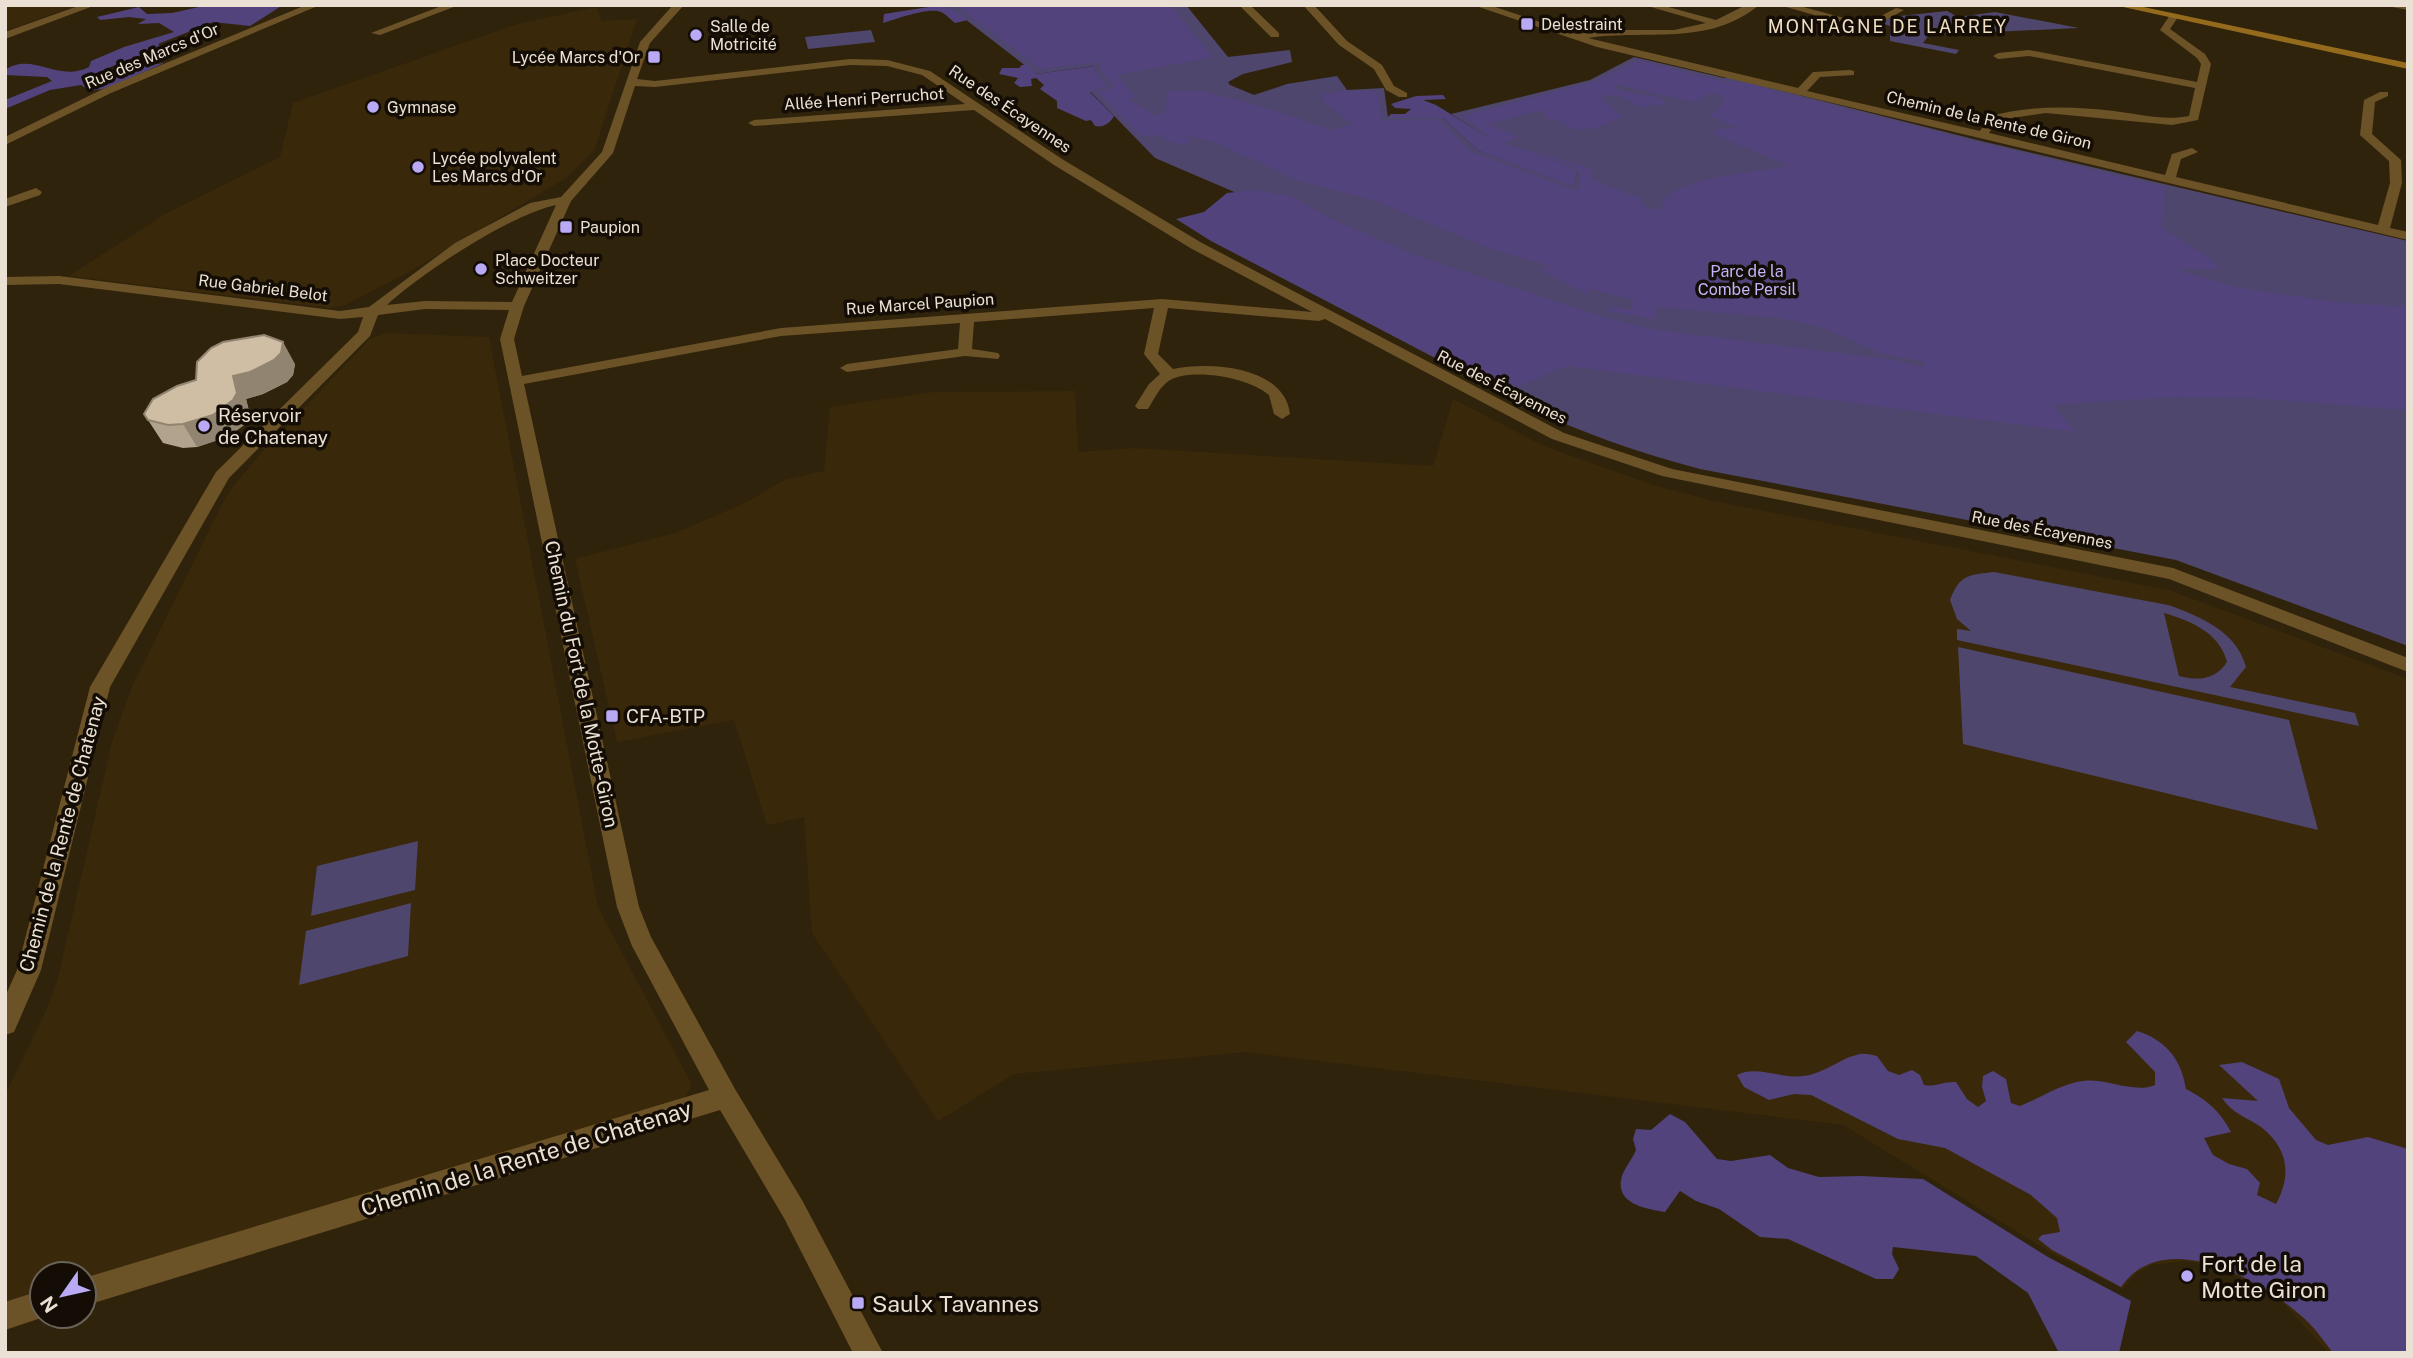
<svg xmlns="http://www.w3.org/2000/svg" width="2413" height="1358" viewBox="0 0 2413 1358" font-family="'Public Sans',sans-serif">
  <rect width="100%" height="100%" fill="#30230c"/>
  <g fill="#392809">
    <polygon points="5,5 78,5 5,31"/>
    <polygon points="596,7 602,21 637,19 594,151 566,178 409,272 345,305 329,308 69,276 165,214 280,157 293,103 517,24"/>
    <polygon points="387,333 489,337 598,907 692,1085 681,1105 84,1284 84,1274 42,1274 42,1296 5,1307 5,1095 46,1011 58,978 112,742 132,687 222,504 234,485 262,452 370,339"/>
    <polygon points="1075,391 1078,452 1134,448 1433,466 1453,399 1544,446 1653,485 1714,501 2169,590 2408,679 2408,1353 2329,1353 2284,1304 2259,1287 2219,1268 2185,1261 2152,1265 2138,1272 2122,1289 2052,1253 1843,1125 1246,1052 1014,1074 938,1121 812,933 804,817 767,825 734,720 617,742 575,559 675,533 747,502 784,480 824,471 830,407 933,392"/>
  </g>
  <g fill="#4f466d" fill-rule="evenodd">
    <path d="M941,5H1186L1228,57L1290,50L1292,62L1243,74L1228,82L1230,85L1254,95L1287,84L1337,76L1347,90L1384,88L1388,118H1443L1477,150L1573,185L1577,173L1500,145L1451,114L1590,80L1634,57L1724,78L1728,77L1981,141L2408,241V646L2176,560L1700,469C1640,453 1581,433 1526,406L1211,240L1260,203L1155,158L1090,91L1096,73L1094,66L1036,74L948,6Z"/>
    <polygon points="1947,11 1958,17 1995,12 2079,28 1929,35 1923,43 1959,50 1956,54 1890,41 1890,26 1884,24 1884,21 1890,17"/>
    <polygon points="871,30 875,42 808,49 805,37"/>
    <path d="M1994,572L2168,605C2200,616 2237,632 2246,667L2230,687L2355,713L2359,726L1957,640V629L1971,631L1957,619L1950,600C1960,574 1969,575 1994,572ZM2164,613C2191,621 2220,633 2227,662C2215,680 2199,681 2179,676Z"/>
    <polygon points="1958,647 2289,720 2318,830 1963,744"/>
    <polygon points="418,841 415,890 311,916 317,866"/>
    <polygon points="411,903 408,956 299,985 306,931"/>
  </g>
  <g fill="#52437d" fill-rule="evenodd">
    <path d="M208,5H283L250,26L213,22L158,44L161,47L108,68L107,70L164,63L109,88L90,91L81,85L50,90L5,109V100L52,81L47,77L5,75V70C32,51 58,83 89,67L91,61L124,47L174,32L159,23L138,24L146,19L129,17L100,20L97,17L139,7L147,14L172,13Z"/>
    <path d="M941,5L948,6L968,20L955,23C951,20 946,14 941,12C928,7 897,19 883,23L884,14Z"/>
    <path d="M956,5H1170L1213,57L1117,75L1135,96L1129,100L1156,116L1166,112L1167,91H1203L1260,106L1332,130L1353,124L1325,103L1321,95L1344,91H1377L1382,120H1439L1471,152L1578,191L1581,172L1568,164L1498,143L1566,165L1577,173L1573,186L1477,150L1443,118H1387L1391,114H1405L1411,109L1395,108L1391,104L1416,96L1443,95L1446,99L1423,100L1436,105L1496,142L1463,116L1596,81L1639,60L1721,81L1745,83L1980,143L2165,187L2162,228L2212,260L2219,269H2174L2240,288L2336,302L2408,307V410L2253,398L2172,397L2052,405L2076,432L1567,366L1507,391L1509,396L1211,241L1176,219L1204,212L1227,193L1256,190L1293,197L1331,219L1420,257L1607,318L1650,329L1894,360L1922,367L1926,362L1883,354L1821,327L1780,318L1657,307L1654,319L1607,311L1613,307L1631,310L1634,300L1591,289L1585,294L1541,271L1551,266L1494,250L1375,201L1296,180L1215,142L1185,136L1192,142L1181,145L1164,139L1162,135L1141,136L1097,92L1115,87L1101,72L1100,62L1040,69ZM1615,84L1689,101L1702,100L1703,95L1719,94L1725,101L1710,116L1739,128L1718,129L1711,133L1789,166C1751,174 1688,174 1661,202L1665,209L1654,210L1642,205V199L1602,184L1590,176L1593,172L1589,168L1502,143L1518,137L1488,124L1541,110L1548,119C1558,120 1561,121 1568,126C1585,135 1607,124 1622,116L1600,98C1615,91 1626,97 1638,107L1665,104L1661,98L1618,90L1613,87Z"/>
    <path d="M1022,65H1028L1036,74L1095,66L1096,73L1107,86L1090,92L1114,116C1110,123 1103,128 1095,126L1091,120L1086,121L1057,108V101L1040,89L1044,85L1036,78L1031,79L1032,86L1020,87L1014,83L1018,78L999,74L1002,68H1019Z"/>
    <path d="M2137,1031C2166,1040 2181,1059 2186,1089C2207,1100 2220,1111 2231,1132L2204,1138L2213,1155L2229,1164L2247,1169L2260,1183L2257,1195L2276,1204C2292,1175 2288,1148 2261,1127C2246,1117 2232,1113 2222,1098L2258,1101L2219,1065L2242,1062L2279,1079L2289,1108L2316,1140L2328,1145L2368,1137L2408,1149V1353H2333C2325,1343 2318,1332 2309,1323C2268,1283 2165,1223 2121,1287L2052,1250L2038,1239L2042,1235L2060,1232L2057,1218L2031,1195L1945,1148L1898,1139L1811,1095L1794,1094L1769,1100L1744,1087L1737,1075C1756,1065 1782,1079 1803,1076C1824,1074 1840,1058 1860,1054C1865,1053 1872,1055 1877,1056L1888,1071L1899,1075L1912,1070L1920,1075L1924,1085C1936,1087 1944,1081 1956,1082L1967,1099L1978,1107L1986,1101L1982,1087L1983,1076L1993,1071L2006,1079L2011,1103L2020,1106C2039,1099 2062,1083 2083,1081C2106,1078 2134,1094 2155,1085V1072L2126,1042Z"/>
    <path d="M1670,1114L1685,1122L1717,1159L1731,1161L1770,1155L1788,1168L1819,1177L1861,1176L1923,1179L2048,1257L2131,1301L2119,1353H2059L2028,1293L1976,1256L1893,1247L1892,1254L1899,1269L1893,1279H1876L1788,1239L1760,1237L1719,1209L1696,1201L1680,1191L1665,1212C1648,1209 1617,1205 1621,1180C1622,1171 1632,1160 1636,1150L1633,1139L1636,1129L1651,1130Z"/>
  </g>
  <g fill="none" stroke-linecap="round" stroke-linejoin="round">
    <g fill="#6c5227" fill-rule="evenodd">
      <polygon points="81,5 96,5 5,39 5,32"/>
      <polygon points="306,5 320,5 111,93 5,145 5,137 103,89"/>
      <polygon points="444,5 459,5 380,35 371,33"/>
      <path d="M673,5H684L650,43L637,79L655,81L850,59L887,60L930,71L1062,159L1202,243L1564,433L1672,469L2173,568L2408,658V672L2169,579L1662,476L1552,439L1325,319L1319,321L1168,308L1158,354L1173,369C1211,361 1284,366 1290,414L1282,419L1274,414L1269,395C1250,378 1196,368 1172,379C1160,385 1155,398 1148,409H1138L1135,406L1149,384L1160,374L1144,354L1154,308L974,322L972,349L998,353L1000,356L998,359L965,356L847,372L840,368L847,364L958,349L960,323L781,336L524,384L639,907L651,937L735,1089L802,1200L883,1353H853L784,1218L720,1110L84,1306V1278L709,1090L632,946L617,907L500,339L509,310L425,309L378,315L370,336L229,478L110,687L41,970L14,1032L5,1035V997L17,970L90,687L216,472L358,332L363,317L340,319L59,284L5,285V277L59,276L340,311L369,307L455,243L530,203L561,197L602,152L640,42ZM850,65L887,66L922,75L965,104L754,120L748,123L754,126L974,110L1054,165L1192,249L1312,312L1162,299L781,328L522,376L514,339L524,306L571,201L613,153L635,86L655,87ZM556,205L512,302L425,301L387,305C421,273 512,214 556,205Z"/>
      <polygon points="1239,5 1250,5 1279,33 1279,37 1271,37"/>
      <polygon points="1303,5 1314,5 1347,41 1382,65 1394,86 1407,93 1407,97 1399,97 1386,90 1374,69 1339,45"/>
      <path d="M1473,5H1489L1576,34L1607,30H1674L1706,23L1644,5H1661L1716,20L1746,5H1759C1709,47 1646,29 1588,38L1798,88L1813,72L1850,70L1854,71V75L1820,77L1807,91L1980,131L1990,116C2032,105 2071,106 2114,111C2138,114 2165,121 2189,116L2195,88L2029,56L1998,59L1993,56L1998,53L2029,50L2197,82L2201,64L2197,58L2160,30L2170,15H2176L2178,17L2170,29L2205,54L2211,64L2198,120L2172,125L2046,113L1998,120L1989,133L2165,175L2172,154L2192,148L2198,152L2181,159L2176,177L2378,225L2390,183L2389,161L2360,135L2364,100L2380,92H2388V96L2375,102L2372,134L2401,160L2402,183L2390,228L2408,232V240L1597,47Z"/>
      <polygon points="1779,5 1796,5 1866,24 1896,8 1904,10 1867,30"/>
      <polygon points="2390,5 2408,5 2408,10 2392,7"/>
      <polygon points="36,188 42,192 40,195 5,207 5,199"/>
      <polygon points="42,1290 42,1316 47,1316 5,1330 5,1302"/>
    </g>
    <polygon fill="#946b1c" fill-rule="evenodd" points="2114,5 2134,5 2408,63 2408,69"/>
  </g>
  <polygon fill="#b2a38c" points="295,364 293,375 287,382 263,394 246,399 250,415 247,423 227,437 197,447 183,448 163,443 148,420"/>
  <polygon fill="#918572" points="283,342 295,364 293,375 287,382 263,394 246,399 250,415 247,423 227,437 197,447 183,424 233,376"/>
  <polygon fill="#cfbea3" stroke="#918572" stroke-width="2" points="264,335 283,342 281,353 274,360 250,372 233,376 237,393 233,400 213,415 183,424 168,425 148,420 144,414 153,399 177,386 196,380 197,362 211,348 223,342"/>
  <g fill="#baaaf6" stroke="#130d05" stroke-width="2.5">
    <rect x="1520" y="17" width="14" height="14" rx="3.5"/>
    <circle cx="696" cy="35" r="7"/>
    <rect x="647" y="50" width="14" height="14" rx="3.5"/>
    <circle cx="373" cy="107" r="7"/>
    <circle cx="418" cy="167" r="7"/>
    <rect x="559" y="220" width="14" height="14" rx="3.5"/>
    <circle cx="481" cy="269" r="7"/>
    <circle cx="204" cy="426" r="7"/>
    <rect x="605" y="709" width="14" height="14" rx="3.5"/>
    <circle cx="2187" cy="1276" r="7"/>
    <rect x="851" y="1296" width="14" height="14" rx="3.5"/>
  </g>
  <g text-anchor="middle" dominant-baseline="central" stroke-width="7" stroke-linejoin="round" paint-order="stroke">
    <g font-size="16" fill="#eae1d4" stroke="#130d05" text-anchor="start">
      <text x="1541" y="24">Delestraint</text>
      <text x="710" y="26">Salle de<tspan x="710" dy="18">Motricité</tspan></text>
      <text x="640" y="57" text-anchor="end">Lycée Marcs d'Or</text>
      <text x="387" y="107">Gymnase</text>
      <text x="432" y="158">Lycée polyvalent<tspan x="432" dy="18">Les Marcs d'Or</tspan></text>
      <text x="580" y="227">Paupion</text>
      <text x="495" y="260">Place Docteur<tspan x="495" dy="18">Schweitzer</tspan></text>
    </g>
    <g font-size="16" fill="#eae1d4" stroke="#130d05">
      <text transform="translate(152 56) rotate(-23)">Rue des Marcs d'Or</text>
      <text transform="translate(864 99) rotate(-4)">Allée Henri Perruchot</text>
      <text transform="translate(1010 109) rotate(34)">Rue des Écayennes</text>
      <text transform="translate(1989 120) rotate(13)">Chemin de la Rente de Giron</text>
      <text transform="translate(263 288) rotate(7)">Rue Gabriel Belot</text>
      <text transform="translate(920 304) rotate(-4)">Rue Marcel Paupion</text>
      <text transform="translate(1502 387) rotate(27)">Rue des Écayennes</text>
      <text transform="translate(2042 530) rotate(11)">Rue des Écayennes</text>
    </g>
    <g font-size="16" fill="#c2b3fa" stroke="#130d05">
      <text x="1747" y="271">Parc de la<tspan x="1747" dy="18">Combe Persil</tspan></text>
    </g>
    <g font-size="18" letter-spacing="2" fill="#f2e0c5" stroke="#130d05">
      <text x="1888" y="26">MONTAGNE DE LARREY</text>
    </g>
    <g font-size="19" fill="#eae1d4" stroke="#130d05" text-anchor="start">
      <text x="218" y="415">Réservoir<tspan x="218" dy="22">de Chatenay</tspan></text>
      <text x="626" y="716">CFA-BTP</text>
    </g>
    <g font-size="19" fill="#eae1d4" stroke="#130d05">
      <text transform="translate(582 684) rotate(78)">Chemin du Fort de la Motte-Giron</text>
      <text transform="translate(62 834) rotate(-75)">Chemin de la Rente de Chatenay</text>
    </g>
    <g font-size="23" fill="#eae1d4" stroke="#130d05">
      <text transform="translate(526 1158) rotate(-17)">Chemin de la Rente de Chatenay</text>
    </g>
    <g font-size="23" fill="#eae1d4" stroke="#130d05" text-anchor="start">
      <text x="2201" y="1263">Fort de la<tspan x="2201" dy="26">Motte Giron</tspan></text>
      <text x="872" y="1303">Saulx Tavannes</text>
    </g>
  </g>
  <rect width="2413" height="1358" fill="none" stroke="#eae1d4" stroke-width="14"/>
  <g transform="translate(63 1295) rotate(236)"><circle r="33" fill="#130d05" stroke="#696258" stroke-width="2"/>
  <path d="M0-5L12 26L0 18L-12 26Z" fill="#baaaf6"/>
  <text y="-10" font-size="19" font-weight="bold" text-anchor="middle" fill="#eae1d4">N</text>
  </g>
</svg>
